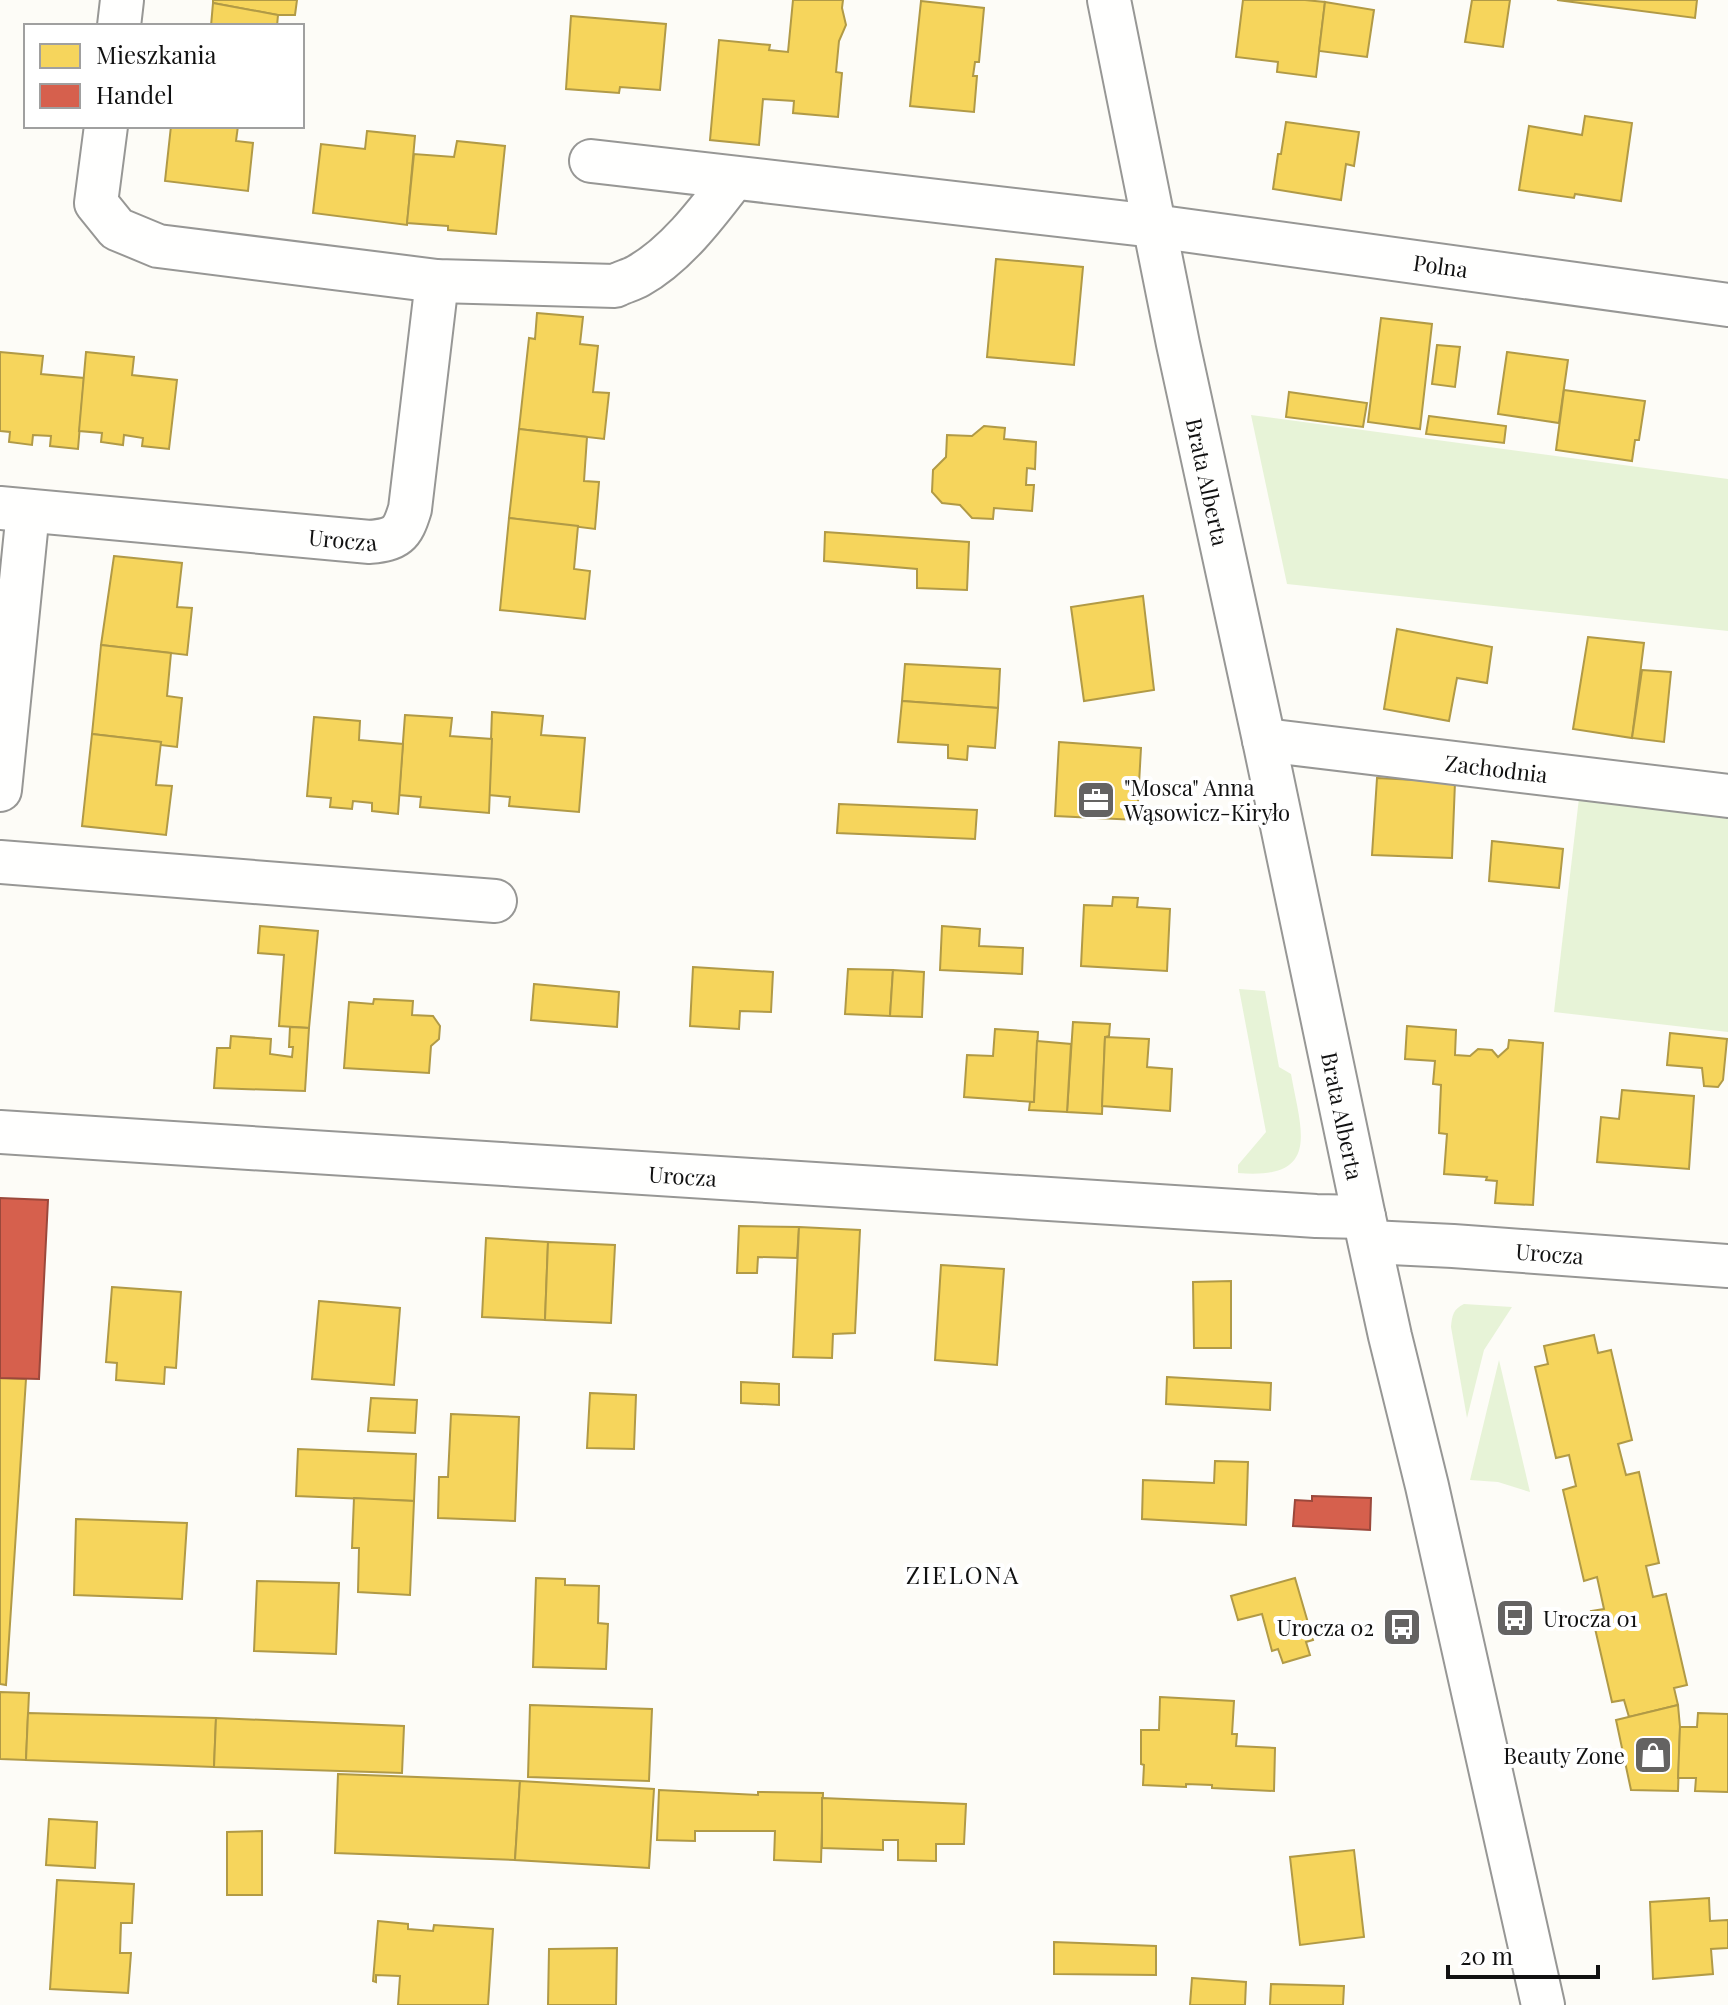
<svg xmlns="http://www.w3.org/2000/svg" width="1728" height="2005" viewBox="0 0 1728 2005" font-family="'Playfair Display',serif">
  <rect width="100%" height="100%" fill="#fdfcf7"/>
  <g fill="#e7f3d7">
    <polygon points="1251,415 1728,479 1728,631 1287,584"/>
    <polygon points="1579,798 1728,816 1728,1032 1554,1012"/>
    <path d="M1239,989L1265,991L1279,1067L1291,1074C1301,1131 1322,1180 1238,1173V1165L1266,1132Z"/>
    <path d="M1464,1304L1512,1307L1484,1350L1467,1418L1451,1327C1452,1316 1453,1309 1464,1304Z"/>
    <polygon points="1499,1360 1530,1492 1498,1482 1470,1480"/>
  </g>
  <g fill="#f6d55c" stroke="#b19a46" stroke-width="2">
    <polygon points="213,0 297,0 295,15 278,15 213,3"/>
    <polygon points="793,0 843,0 842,8 846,25 839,41 836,72 842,73 838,117 793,113 794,101 763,99 759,145 710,140 719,40 770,45 769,50 788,52"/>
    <polygon points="1243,0 1305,0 1325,2 1316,77 1277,72 1278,62 1236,57"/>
    <polygon points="1472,0 1510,0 1503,47 1465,42"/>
    <polygon points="1557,0 1697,0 1695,18"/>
    <polygon points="921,1 984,8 979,62 975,62 973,76 977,76 974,112 910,106"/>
    <polygon points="1325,2 1374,10 1367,57 1319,51"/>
    <polygon points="213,3 278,15 277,26 211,26"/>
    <polygon points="571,16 666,24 660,90 620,87 619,93 566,89"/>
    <polygon points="1585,116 1632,123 1621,201 1575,194 1574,198 1519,190 1529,126 1582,135"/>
    <polygon points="1286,122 1359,132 1354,166 1346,164 1341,200 1273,189 1278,154 1281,154"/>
    <polygon points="171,126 238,126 236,141 253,143 248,191 165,181"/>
    <polygon points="367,131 415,136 407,225 313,213 321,144 365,149"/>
    <polygon points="457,141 505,146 496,234 448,230 448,226 407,223 414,154 454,157"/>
    <polygon points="996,259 1083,267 1074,365 987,357"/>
    <polygon points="537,313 583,317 580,344 598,346 593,392 609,393 604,439 519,429 529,338 535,339"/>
    <polygon points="1381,318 1432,324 1420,429 1368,422"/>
    <polygon points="1437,345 1460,347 1455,387 1432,384"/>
    <polygon points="0,352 43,356 41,374 84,378 78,449 50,446 51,436 33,435 32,445 9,442 10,432 0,431"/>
    <polygon points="86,352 134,357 132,375 177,380 169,449 142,446 143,438 124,435 123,445 101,442 102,433 79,431"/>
    <polygon points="1507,352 1568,360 1559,423 1498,414"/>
    <polygon points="1564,390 1645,401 1639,440 1635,440 1632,461 1556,450"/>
    <polygon points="1289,392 1367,403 1363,427 1286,417"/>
    <polygon points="1429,416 1506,426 1504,443 1426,434"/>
    <polygon points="984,426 1005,428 1004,439 1036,442 1035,469 1027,468 1026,485 1034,485 1032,511 994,508 993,519 972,518 960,505 942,503 932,492 933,470 946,457 947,435 972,436"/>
    <polygon points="519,429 587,437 584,481 599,482 595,529 509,518"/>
    <polygon points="509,518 578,526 574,569 590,571 585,619 500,610"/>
    <polygon points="825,532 969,542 967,590 917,588 917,569 824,561"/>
    <polygon points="114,556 182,563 177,607 192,608 187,655 101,645"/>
    <polygon points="1143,596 1154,690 1084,701 1071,607"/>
    <polygon points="1397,629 1492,647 1487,683 1457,678 1449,721 1384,709"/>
    <polygon points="1588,637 1644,643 1632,738 1573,729"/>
    <polygon points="101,645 171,653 167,696 182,698 177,747 160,745 161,742 92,734"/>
    <polygon points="905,664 1000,669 998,708 902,701"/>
    <polygon points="1642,670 1671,672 1664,742 1632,738"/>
    <polygon points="902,701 998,708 995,748 968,746 967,760 948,758 948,745 898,742"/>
    <polygon points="492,712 543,716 541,735 585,738 579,812 509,806 510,797 489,795"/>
    <polygon points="405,715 452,718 450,736 492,739 489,813 420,807 421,797 399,795"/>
    <polygon points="314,717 360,721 359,740 403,744 398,814 372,811 372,803 353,801 352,809 330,807 331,798 307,796"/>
    <polygon points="92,734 161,742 156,785 172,786 166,835 82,826"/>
    <polygon points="1059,742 1141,748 1137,820 1055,816"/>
    <polygon points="1377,778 1455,782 1452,858 1372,855"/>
    <polygon points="839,804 977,810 975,839 837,833"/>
    <polygon points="1492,841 1563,849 1559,888 1489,881"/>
    <polygon points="1113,897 1138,898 1137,907 1170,909 1167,971 1081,966 1084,905 1112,906"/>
    <polygon points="260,926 318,931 309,1028 279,1026 284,955 258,953"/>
    <polygon points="942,926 980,929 979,946 1023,948 1022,974 940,970"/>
    <polygon points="693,967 773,972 771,1012 740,1011 739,1029 690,1026"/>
    <polygon points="848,969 893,970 890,1016 845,1014"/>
    <polygon points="893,970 924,972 922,1017 890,1016"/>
    <polygon points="534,984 619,992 617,1027 531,1020"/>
    <polygon points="374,999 413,1001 412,1015 433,1016 440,1026 439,1039 431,1046 429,1073 344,1068 349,1002 373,1004"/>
    <polygon points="1073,1022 1110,1024 1109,1036 1105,1037 1102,1114 1067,1112"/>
    <polygon points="1407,1026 1456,1030 1455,1055 1470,1056 1478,1049 1492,1050 1498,1057 1508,1048 1509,1040 1543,1043 1533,1205 1495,1203 1497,1181 1486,1180 1487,1177 1444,1174 1447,1134 1439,1133 1441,1085 1433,1084 1435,1061 1405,1059"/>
    <polygon points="290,1027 309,1028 305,1091 214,1088 217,1048 230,1048 231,1036 271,1039 270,1054 292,1057 293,1047 289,1047"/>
    <polygon points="995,1029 1038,1032 1034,1102 964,1097 967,1055 993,1056"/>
    <polygon points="1670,1033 1727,1039 1723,1080 1718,1087 1704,1086 1702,1068 1667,1065"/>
    <polygon points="1105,1037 1149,1039 1147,1067 1172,1069 1170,1111 1102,1106"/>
    <polygon points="1037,1041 1071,1044 1067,1112 1029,1110 1030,1102 1034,1102"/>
    <polygon points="1622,1090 1694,1096 1689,1169 1597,1162 1601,1117 1619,1119"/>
    <polygon points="739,1226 799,1227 797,1258 758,1257 757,1273 737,1273"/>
    <polygon points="799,1227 860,1230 855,1333 833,1334 832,1358 793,1357"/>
    <polygon points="486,1238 548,1242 545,1320 482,1317"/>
    <polygon points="548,1242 615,1245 611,1323 545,1320"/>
    <polygon points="941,1265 1004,1269 997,1365 935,1360"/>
    <polygon points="1231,1281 1231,1348 1194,1348 1193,1282"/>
    <polygon points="112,1287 181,1292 176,1368 165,1367 164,1384 116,1380 117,1363 106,1362"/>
    <polygon points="319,1301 400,1308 394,1385 312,1379"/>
    <polygon points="1594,1335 1598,1353 1611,1350 1632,1440 1618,1444 1626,1475 1639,1472 1659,1563 1646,1566 1653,1597 1666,1594 1687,1685 1674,1688 1678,1705 1629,1717 1624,1700 1612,1702 1591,1611 1604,1609 1597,1577 1584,1581 1563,1490 1576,1486 1569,1455 1556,1458 1535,1367 1548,1364 1544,1346"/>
    <polygon points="1167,1377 1271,1383 1270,1410 1166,1404"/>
    <polygon points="0,1378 26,1379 6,1685 0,1684"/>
    <polygon points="741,1382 779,1384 779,1405 741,1403"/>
    <polygon points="590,1393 636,1395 634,1449 587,1448"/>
    <polygon points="371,1398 417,1400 415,1433 368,1431"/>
    <polygon points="451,1414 519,1417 515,1521 438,1518 439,1477 448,1477"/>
    <polygon points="298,1449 416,1454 414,1501 296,1496"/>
    <polygon points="1215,1461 1248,1462 1246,1525 1142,1519 1143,1480 1214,1483"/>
    <polygon points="354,1498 414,1501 410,1595 358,1592 359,1548 352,1548"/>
    <polygon points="76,1519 187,1523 182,1599 74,1595"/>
    <polygon points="536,1578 565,1579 565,1585 599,1586 598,1623 608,1624 606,1669 533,1667"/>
    <polygon points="1295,1578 1313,1640 1306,1642 1310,1655 1283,1663 1278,1649 1272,1651 1262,1614 1238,1620 1231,1596"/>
    <polygon points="257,1581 339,1583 336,1654 254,1651"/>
    <polygon points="0,1692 29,1693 26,1760 0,1759"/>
    <polygon points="1160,1697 1234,1701 1232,1734 1237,1734 1236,1746 1275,1748 1274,1791 1212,1788 1212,1785 1186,1784 1186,1787 1143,1785 1144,1765 1141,1764 1141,1730 1159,1730"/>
    <polygon points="530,1705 652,1709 649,1781 528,1777"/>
    <polygon points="1678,1705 1680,1727 1678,1791 1631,1790 1616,1720"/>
    <polygon points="28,1713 216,1718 214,1767 26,1760"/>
    <polygon points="1698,1713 1728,1714 1728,1792 1695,1791 1696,1778 1678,1778 1680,1727 1697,1727"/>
    <polygon points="216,1718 404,1726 402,1773 214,1767"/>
    <polygon points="338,1774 520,1781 515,1860 335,1853"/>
    <polygon points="520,1781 654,1789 649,1868 515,1860"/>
    <polygon points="659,1790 758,1795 758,1792 823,1793 821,1862 774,1860 775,1831 695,1831 695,1841 657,1840"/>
    <polygon points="822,1798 966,1804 964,1844 936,1844 936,1861 898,1860 898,1840 883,1840 883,1850 822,1848"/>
    <polygon points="49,1819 97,1822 95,1868 46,1865"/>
    <polygon points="262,1831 262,1895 227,1895 227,1832"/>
    <polygon points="1354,1850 1364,1937 1300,1945 1290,1857"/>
    <polygon points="57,1880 134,1884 132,1923 121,1923 120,1953 131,1953 128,1993 50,1989"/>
    <polygon points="1709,1898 1710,1921 1728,1920 1728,1948 1711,1949 1713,1974 1653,1979 1650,1902"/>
    <polygon points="378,1921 408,1924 408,1929 433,1931 434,1925 493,1929 488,2005 398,2005 400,1976 376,1975 376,1982 373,1981"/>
    <polygon points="1054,1942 1156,1946 1156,1975 1054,1974"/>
    <polygon points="617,1948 616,2005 548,2005 549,1949"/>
    <polygon points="1192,1978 1246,1982 1245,2005 1190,2005"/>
    <polygon points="1271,1984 1344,1986 1343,2005 1270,2005"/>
  </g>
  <g fill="#d6604d" stroke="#9b483b" stroke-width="2">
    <polygon points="0,1198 48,1200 39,1379 0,1378"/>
    <polygon points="1312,1496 1371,1498 1370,1530 1293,1526 1295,1500 1312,1501"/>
  </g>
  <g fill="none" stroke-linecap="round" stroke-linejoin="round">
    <defs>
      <g id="minor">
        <path id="s1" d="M1109,0L1178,344L1264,740L1364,1217L1390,1336L1427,1486L1543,2005"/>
        <polyline points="119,26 122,0"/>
        <path d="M106,126L96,203L117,229L158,246L437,281L615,286C622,282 631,280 638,276C676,255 708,212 734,178"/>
        <path id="s2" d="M591,161L1154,226L1728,305"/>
        <path id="s3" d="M0,508L370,542C397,539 402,535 410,509L437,281"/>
        <path id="s4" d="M1264,740L1728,796"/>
        <polyline points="0,790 28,511"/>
        <polyline points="0,862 495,901"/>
        <path id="s5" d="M0,1132L1316,1216L1364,1217"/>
        <path id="s6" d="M1370,1242L1453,1246L1728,1266"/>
      </g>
    </defs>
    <use href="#minor" stroke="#979795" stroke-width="46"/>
    <use href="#minor" stroke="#fffffe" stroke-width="42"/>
  </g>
  <defs>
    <symbol id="office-square" viewBox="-11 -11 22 22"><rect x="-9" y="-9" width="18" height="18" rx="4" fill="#646362" stroke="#fff"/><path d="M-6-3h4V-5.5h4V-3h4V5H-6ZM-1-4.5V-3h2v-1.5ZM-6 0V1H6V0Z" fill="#fff"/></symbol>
    <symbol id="bus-square" viewBox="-11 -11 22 22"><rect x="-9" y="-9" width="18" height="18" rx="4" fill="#646362" stroke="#fff"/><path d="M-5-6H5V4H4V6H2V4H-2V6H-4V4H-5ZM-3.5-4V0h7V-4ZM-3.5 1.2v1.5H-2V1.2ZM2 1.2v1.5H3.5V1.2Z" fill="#fff"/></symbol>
    <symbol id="shop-square" viewBox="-11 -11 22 22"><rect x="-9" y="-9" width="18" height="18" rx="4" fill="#646362" stroke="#fff"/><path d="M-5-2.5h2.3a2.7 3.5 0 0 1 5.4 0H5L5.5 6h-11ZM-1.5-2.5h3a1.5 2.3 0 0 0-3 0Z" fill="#fff"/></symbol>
  </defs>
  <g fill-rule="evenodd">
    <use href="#office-square" x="1074" y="778" width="44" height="44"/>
    <use href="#bus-square" x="1493" y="1596" width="44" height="44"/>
    <use href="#bus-square" x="1380" y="1605" width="44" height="44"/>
    <use href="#shop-square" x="1631" y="1733" width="44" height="44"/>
  </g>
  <g text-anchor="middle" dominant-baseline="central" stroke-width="8" stroke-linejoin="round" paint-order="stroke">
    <g font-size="22" fill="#111" stroke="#fff">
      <text stroke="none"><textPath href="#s2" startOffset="856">Polna</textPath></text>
      <text stroke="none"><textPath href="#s1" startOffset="492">Brata Alberta</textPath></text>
      <text stroke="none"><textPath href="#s3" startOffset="344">Urocza</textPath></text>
      <text stroke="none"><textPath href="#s4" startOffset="234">Zachodnia</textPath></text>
      <text stroke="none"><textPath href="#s1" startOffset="1140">Brata Alberta</textPath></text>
      <text stroke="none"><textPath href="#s5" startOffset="684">Urocza</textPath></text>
      <text stroke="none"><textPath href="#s6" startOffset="180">Urocza</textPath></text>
    </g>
    <g font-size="22" fill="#111" stroke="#fff" text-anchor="start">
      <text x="1124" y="787">"Mosca" Anna<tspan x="1124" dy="25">Wąsowicz-Kiryło</tspan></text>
      <text x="1543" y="1618">Urocza 01</text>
      <text x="1374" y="1627" text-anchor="end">Urocza 02</text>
      <text x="1625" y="1755" text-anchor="end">Beauty Zone</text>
    </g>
    <g font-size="24" letter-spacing="2" fill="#111" stroke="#fff">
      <text x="963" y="1574">ZIELONA</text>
    </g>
  </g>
  <rect x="24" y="24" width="280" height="104" fill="#ffffff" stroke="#a0a0a0" stroke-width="2"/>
  <rect x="40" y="44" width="40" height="24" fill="#f6d55c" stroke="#a0a0a0" stroke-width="2"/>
  <text x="96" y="64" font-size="24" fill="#111111">Mieszkania</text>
  <rect x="40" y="84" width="40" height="24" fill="#d6604d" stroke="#a0a0a0" stroke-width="2"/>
  <text x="96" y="104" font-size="24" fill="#111111">Handel</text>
  <path d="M1448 1965v12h150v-12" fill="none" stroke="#111111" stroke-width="4"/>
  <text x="1460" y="1965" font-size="24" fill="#111111" stroke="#ffffff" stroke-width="6" paint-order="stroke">20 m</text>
</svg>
